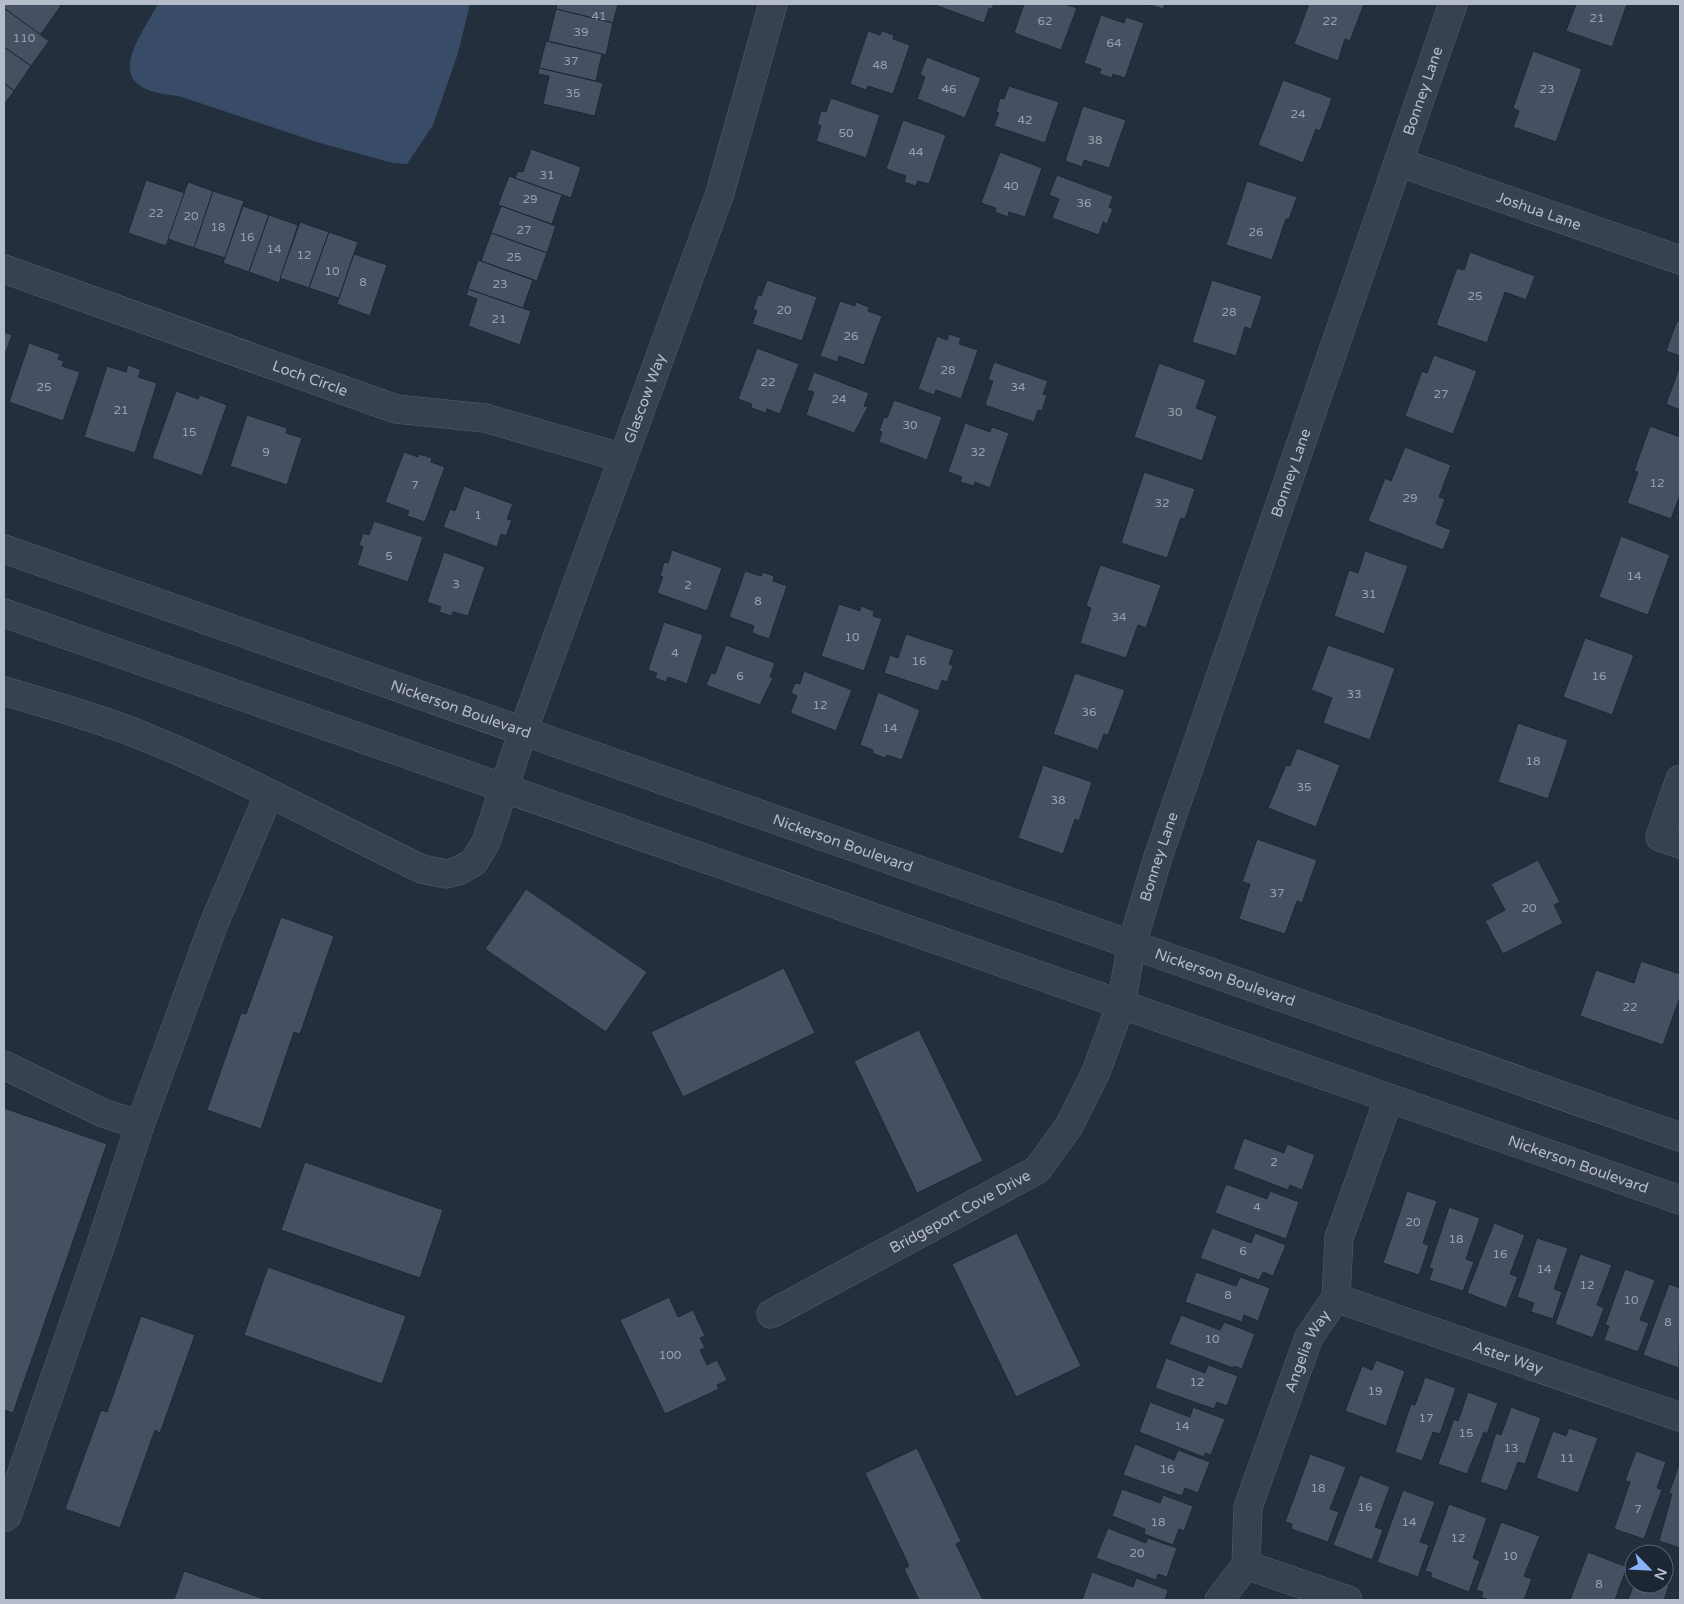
<svg xmlns="http://www.w3.org/2000/svg" width="1684" height="1604" viewBox="0 0 1684 1604" font-family="'Varela Round',sans-serif">
  <rect width="100%" height="100%" fill="#242f3e"/>
  <path fill="#394c67" d="M158,4H470L458,53L433,125L407,164L393,163L320,143L179,96C101,90 133,48 158,4Z"/>
  <g fill="#455162" stroke="#1f2835">
    <polygon points="4,4 58,4 61,6 40,35 4,8"/>
    <polygon points="557,4 618,4 613,23 556,9"/>
    <polygon points="935,4 994,4 992,9 989,8 984,23 935,5"/>
    <polygon points="1024,4 1064,4 1077,8 1061,50 1014,33"/>
    <polygon points="1147,4 1165,4 1163,9"/>
    <polygon points="1309,4 1364,4 1350,41 1345,39 1338,61 1294,44"/>
    <polygon points="1574,4 1627,4 1612,47 1566,31 1576,4"/>
    <polygon points="4,8 49,41 31,66 4,47"/>
    <polygon points="556,9 613,23 606,55 548,41"/>
    <polygon points="1101,15 1124,23 1126,17 1144,23 1125,78 1113,74 1112,78 1099,74 1101,69 1084,63"/>
    <polygon points="868,31 880,35 882,31 894,35 893,39 910,45 893,94 868,86 866,90 850,84"/>
    <polygon points="546,41 602,54 596,81 539,68"/>
    <polygon points="4,47 31,66 14,91 4,83"/>
    <polygon points="1533,51 1582,69 1556,142 1513,127 1519,111 1513,108"/>
    <polygon points="927,57 981,78 965,118 917,99 925,77 920,74"/>
    <polygon points="539,68 603,83 595,116 543,104 549,76 538,74"/>
    <polygon points="1283,80 1332,98 1320,131 1316,129 1303,163 1258,145"/>
    <polygon points="4,83 14,91 4,105"/>
    <polygon points="1009,86 1059,102 1045,143 994,126 999,113 996,112 1000,98 1004,99"/>
    <polygon points="831,98 880,115 866,158 816,141 821,126 817,124 821,111 826,112"/>
    <polygon points="1083,106 1126,120 1109,168 1084,160 1082,167 1065,161"/>
    <polygon points="903,120 946,135 929,184 918,181 916,186 904,182 906,176 886,169"/>
    <polygon points="531,149 581,167 571,198 515,178 518,171 523,172"/>
    <polygon points="1000,152 1042,168 1025,217 1009,212 1008,217 995,212 996,208 981,203"/>
    <polygon points="1057,175 1113,196 1109,207 1113,209 1107,224 1103,222 1099,235 1052,218 1059,199 1049,195"/>
    <polygon points="509,176 562,195 552,224 498,205"/>
    <polygon points="146,180 185,193 166,246 128,233"/>
    <polygon points="1247,181 1297,197 1289,219 1286,219 1272,260 1226,245"/>
    <polygon points="188,182 213,191 194,248 168,239"/>
    <polygon points="213,191 244,201 225,258 194,248"/>
    <polygon points="243,206 269,215 249,272 223,263"/>
    <polygon points="501,206 556,226 547,253 491,233"/>
    <polygon points="269,215 298,225 279,283 249,272"/>
    <polygon points="300,222 329,232 309,288 280,278"/>
    <polygon points="329,232 358,242 339,298 309,288"/>
    <polygon points="491,233 547,253 537,281 481,261"/>
    <polygon points="1470,252 1535,276 1526,300 1505,292 1487,343 1436,325 1457,268 1464,270"/>
    <polygon points="354,254 387,265 370,316 337,304"/>
    <polygon points="478,260 533,280 523,308 468,289"/>
    <polygon points="767,280 817,297 802,341 752,324 757,311 753,309 758,295 761,296"/>
    <polygon points="1212,280 1262,296 1251,329 1245,327 1236,356 1192,342"/>
    <polygon points="468,289 531,311 520,345 468,326 477,299 466,295"/>
    <polygon points="840,301 855,306 856,302 869,307 868,311 882,316 864,365 839,356 837,362 820,356"/>
    <polygon points="1677,321 1680,322 1680,356 1666,351"/>
    <polygon points="4,332 12,335 4,357"/>
    <polygon points="949,334 961,338 959,344 978,350 961,399 936,390 934,395 918,389 937,336 947,340"/>
    <polygon points="29,343 60,354 58,359 64,361 62,366 80,372 63,421 9,402"/>
    <polygon points="757,348 799,364 780,414 767,409 766,413 751,408 752,404 738,399"/>
    <polygon points="1434,355 1477,371 1453,434 1405,416 1422,371 1427,373"/>
    <polygon points="994,362 1048,381 1043,394 1047,395 1042,411 1038,410 1034,422 985,405 993,381 988,380"/>
    <polygon points="1159,363 1206,380 1196,408 1217,416 1202,461 1134,437"/>
    <polygon points="128,365 141,370 138,377 157,383 135,453 84,437 107,366 126,372"/>
    <polygon points="1680,366 1680,410 1666,404"/>
    <polygon points="814,372 869,393 864,406 868,407 854,433 806,415 814,392 807,390"/>
    <polygon points="176,391 198,399 200,395 227,405 202,476 152,458"/>
    <polygon points="894,400 942,417 927,460 879,442 882,432 879,431 884,417 887,418"/>
    <polygon points="247,415 287,428 286,433 302,438 287,485 230,466"/>
    <polygon points="965,423 990,432 992,427 1009,433 990,488 975,482 974,486 960,482 962,477 948,472"/>
    <polygon points="1650,426 1680,437 1680,495 1671,519 1627,503 1638,472 1634,471"/>
    <polygon points="1405,447 1451,465 1439,497 1445,499 1436,524 1451,530 1443,550 1368,521 1385,478 1391,481"/>
    <polygon points="404,452 418,457 419,454 432,458 431,462 445,467 425,522 407,516 409,511 385,502"/>
    <polygon points="1144,472 1195,489 1185,519 1181,518 1167,558 1121,543"/>
    <polygon points="464,486 513,504 507,519 512,520 506,536 501,534 497,547 443,527 450,509 455,511"/>
    <polygon points="374,521 423,537 408,582 357,565 363,547 359,545 363,533 369,535"/>
    <polygon points="1621,536 1670,555 1648,615 1599,597"/>
    <polygon points="672,550 722,568 707,611 657,593 663,577 660,576 664,562 668,563"/>
    <polygon points="1365,551 1408,566 1384,634 1334,616 1349,570 1358,573"/>
    <polygon points="444,552 485,567 468,616 453,612 451,616 439,612 441,607 427,602"/>
    <polygon points="1100,565 1161,585 1146,628 1138,625 1126,658 1080,643 1091,608 1086,606"/>
    <polygon points="745,571 761,576 763,572 774,576 773,581 787,586 769,639 752,633 754,626 729,617"/>
    <polygon points="839,604 860,611 861,606 874,611 873,616 882,619 864,671 821,656"/>
    <polygon points="664,622 703,635 687,684 668,677 666,682 655,678 657,673 648,670"/>
    <polygon points="906,634 954,650 949,664 953,666 947,682 942,680 938,691 884,673 890,655 898,658"/>
    <polygon points="1585,638 1634,655 1612,715 1563,697"/>
    <polygon points="726,645 775,663 770,677 773,678 760,705 706,685 711,673 715,674"/>
    <polygon points="1328,645 1395,668 1370,740 1323,723 1332,698 1311,690"/>
    <polygon points="804,671 852,690 836,731 790,713 797,696 791,693 795,683 800,684"/>
    <polygon points="1075,673 1125,690 1108,735 1104,734 1098,750 1053,734"/>
    <polygon points="878,692 920,710 902,760 887,755 885,758 872,753 873,750 860,745"/>
    <polygon points="1518,723 1568,740 1548,799 1498,782"/>
    <polygon points="1297,748 1340,765 1316,827 1268,808 1286,765 1290,766"/>
    <polygon points="1043,765 1092,782 1079,821 1075,819 1063,854 1018,838"/>
    <polygon points="1257,839 1317,860 1302,903 1297,901 1285,934 1239,919 1250,884 1242,882"/>
    <polygon points="1538,860 1560,902 1554,905 1563,923 1503,954 1485,921 1505,910 1491,884"/>
    <polygon points="526,889 647,972 606,1032 485,949"/>
    <polygon points="281,917 334,936 300,1034 294,1032 261,1129 207,1110 241,1013 246,1014"/>
    <polygon points="1641,961 1680,974 1680,997 1663,1045 1580,1016 1596,970 1634,983"/>
    <polygon points="784,968 815,1033 683,1097 651,1032"/>
    <polygon points="919,1030 983,1161 917,1193 854,1061"/>
    <polygon points="4,1108 107,1144 13,1413 4,1410"/>
    <polygon points="1244,1138 1284,1153 1287,1144 1315,1155 1302,1190 1290,1185 1288,1190 1233,1169"/>
    <polygon points="305,1162 443,1210 420,1278 281,1230"/>
    <polygon points="1226,1184 1267,1199 1270,1191 1299,1202 1286,1239 1215,1213"/>
    <polygon points="1407,1191 1437,1201 1423,1243 1429,1246 1419,1275 1383,1263"/>
    <polygon points="1449,1207 1480,1218 1466,1259 1474,1262 1463,1291 1429,1280 1433,1269 1429,1268"/>
    <polygon points="1494,1223 1525,1235 1510,1274 1518,1277 1506,1308 1467,1293"/>
    <polygon points="1212,1228 1251,1243 1255,1233 1286,1245 1273,1276 1263,1272 1259,1280 1200,1258"/>
    <polygon points="1017,1233 1081,1366 1016,1397 952,1264"/>
    <polygon points="1537,1238 1568,1248 1554,1289 1562,1292 1553,1319 1531,1312 1534,1303 1517,1297"/>
    <polygon points="1580,1254 1612,1265 1597,1305 1604,1308 1593,1338 1555,1324"/>
    <polygon points="268,1267 406,1316 382,1384 244,1335"/>
    <polygon points="1625,1269 1655,1280 1640,1320 1649,1323 1638,1352 1604,1340 1609,1326 1605,1325"/>
    <polygon points="1196,1272 1236,1286 1240,1277 1270,1288 1258,1321 1244,1315 1242,1322 1185,1302"/>
    <polygon points="1669,1284 1680,1288 1679,1368 1643,1355"/>
    <polygon points="669,1297 678,1317 693,1310 705,1336 700,1338 705,1348 700,1350 707,1365 717,1360 727,1380 717,1385 719,1389 665,1414 620,1320"/>
    <polygon points="1181,1315 1220,1330 1224,1322 1255,1334 1242,1369 1234,1366 1233,1368 1169,1344"/>
    <polygon points="141,1316 195,1335 160,1433 155,1430 120,1528 65,1509 101,1410 107,1412"/>
    <polygon points="1166,1358 1205,1373 1208,1365 1238,1376 1227,1406 1217,1402 1214,1409 1155,1388"/>
    <polygon points="1376,1360 1405,1371 1386,1426 1345,1411 1362,1366 1372,1370"/>
    <polygon points="1425,1377 1456,1388 1440,1434 1433,1432 1422,1461 1395,1452 1411,1404 1415,1405"/>
    <polygon points="1468,1392 1498,1403 1487,1434 1484,1432 1467,1474 1438,1464 1454,1419 1458,1421"/>
    <polygon points="1150,1402 1190,1417 1193,1407 1225,1419 1211,1455 1205,1453 1204,1457 1139,1432"/>
    <polygon points="1511,1407 1541,1418 1525,1464 1518,1462 1507,1491 1480,1482 1496,1433 1501,1435"/>
    <polygon points="1569,1428 1598,1438 1578,1493 1536,1478 1553,1431 1566,1436"/>
    <polygon points="1135,1444 1174,1460 1178,1450 1210,1462 1198,1493 1185,1488 1182,1496 1123,1475"/>
    <polygon points="917,1448 961,1541 956,1544 983,1600 919,1600 904,1569 909,1566 865,1473"/>
    <polygon points="1636,1451 1666,1462 1657,1488 1662,1490 1644,1539 1614,1529 1630,1482 1625,1481"/>
    <polygon points="1310,1454 1346,1467 1330,1509 1339,1512 1328,1542 1291,1529 1292,1524 1285,1522"/>
    <polygon points="1679,1465 1680,1466 1680,1548 1659,1541 1672,1494 1669,1493"/>
    <polygon points="1360,1475 1390,1487 1375,1527 1383,1530 1372,1560 1333,1545"/>
    <polygon points="1122,1489 1160,1503 1163,1495 1193,1506 1184,1531 1179,1529 1173,1545 1144,1534 1145,1529 1112,1516"/>
    <polygon points="1403,1490 1435,1502 1420,1542 1429,1545 1418,1577 1377,1562"/>
    <polygon points="1449,1504 1487,1518 1473,1558 1480,1561 1469,1592 1430,1577 1432,1573 1425,1571"/>
    <polygon points="1501,1522 1540,1536 1524,1576 1532,1579 1524,1600 1489,1600 1481,1597 1483,1592 1476,1590"/>
    <polygon points="1108,1528 1146,1543 1148,1538 1177,1548 1167,1577 1158,1574 1156,1580 1096,1558"/>
    <polygon points="1588,1552 1627,1567 1615,1600 1570,1600"/>
    <polygon points="184,1571 267,1600 174,1600"/>
    <polygon points="1092,1572 1133,1587 1136,1578 1168,1590 1165,1600 1082,1600"/>
    <polygon points="1664,1583 1669,1585 1664,1600 1628,1600 1634,1584"/>
  </g>
  <g fill="none" stroke-linecap="round" stroke-linejoin="round">
    <defs>
      <g id="minor">
        <path id="s1" d="M1398,162L1680,260"/>
        <path id="s2" d="M4,269L396,409L485,418L623,458"/>
        <path id="s3" d="M4,549L1680,1137"/>
        <path id="s4" d="M4,613L1680,1200"/>
        <path id="s5" d="M4,691C54,706 106,720 155,741C246,779 333,826 422,869L446,874L458,871L474,862L486,842L523,731L720,193L773,4"/>
        <polyline points="1680,779 1660,837 1680,844"/>
        <polyline points="4,1065 103,1113 140,1125 213,926 269,794"/>
        <path id="s6" d="M1336,1298L1680,1417"/>
        <path id="s7" d="M771,1314L1037,1170L1069,1126L1096,1072L1121,1004L1132,944L1158,857L1453,4"/>
        <polyline points="4,1518 7,1516 100,1247 140,1125"/>
        <polyline points="1246,1565 1348,1600"/>
        <path id="s8" d="M1219,1600L1246,1565L1248,1507L1309,1337L1336,1298L1339,1238L1389,1098"/>
      </g>
    </defs>
    <use href="#minor" stroke="#565f6c" stroke-width="29"/>
    <use href="#minor" stroke="#38414e" stroke-width="28"/>
  </g>
  <g text-anchor="middle" dominant-baseline="central" stroke-width="4" stroke-linejoin="round" paint-order="stroke">
    <g font-size="12" fill="#98a1af">
      <text x="599" y="16">41</text>
      <text x="1597" y="18">21</text>
      <text x="1045" y="21">62</text>
      <text x="1330" y="21">22</text>
      <text x="581" y="32">39</text>
      <text x="24" y="38">110</text>
      <text x="1114" y="43">64</text>
      <text x="571" y="61">37</text>
      <text x="880" y="65">48</text>
      <text x="949" y="89">46</text>
      <text x="1547" y="89">23</text>
      <text x="573" y="93">35</text>
      <text x="1298" y="114">24</text>
      <text x="1025" y="120">42</text>
      <text x="846" y="133">50</text>
      <text x="1095" y="140">38</text>
      <text x="916" y="152">44</text>
      <text x="547" y="175">31</text>
      <text x="1011" y="186">40</text>
      <text x="530" y="199">29</text>
      <text x="1084" y="203">36</text>
      <text x="156" y="213">22</text>
      <text x="191" y="216">20</text>
      <text x="218" y="227">18</text>
      <text x="524" y="230">27</text>
      <text x="1256" y="232">26</text>
      <text x="247" y="237">16</text>
      <text x="274" y="249">14</text>
      <text x="304" y="255">12</text>
      <text x="514" y="257">25</text>
      <text x="332" y="271">10</text>
      <text x="363" y="282">8</text>
      <text x="500" y="284">23</text>
      <text x="1475" y="296">25</text>
      <text x="784" y="310">20</text>
      <text x="1229" y="312">28</text>
      <text x="499" y="319">21</text>
      <text x="851" y="336">26</text>
      <text x="948" y="370">28</text>
      <text x="768" y="382">22</text>
      <text x="44" y="387">25</text>
      <text x="1018" y="387">34</text>
      <text x="1441" y="394">27</text>
      <text x="839" y="399">24</text>
      <text x="121" y="410">21</text>
      <text x="1175" y="412">30</text>
      <text x="910" y="425">30</text>
      <text x="189" y="432">15</text>
      <text x="266" y="452">9</text>
      <text x="978" y="452">32</text>
      <text x="1657" y="483">12</text>
      <text x="415" y="485">7</text>
      <text x="1410" y="498">29</text>
      <text x="1162" y="503">32</text>
      <text x="478" y="515">1</text>
      <text x="389" y="556">5</text>
      <text x="1634" y="576">14</text>
      <text x="456" y="584">3</text>
      <text x="688" y="585">2</text>
      <text x="1369" y="594">31</text>
      <text x="758" y="601">8</text>
      <text x="1119" y="617">34</text>
      <text x="852" y="637">10</text>
      <text x="675" y="653">4</text>
      <text x="919" y="661">16</text>
      <text x="740" y="676">6</text>
      <text x="1599" y="676">16</text>
      <text x="1354" y="694">33</text>
      <text x="820" y="705">12</text>
      <text x="1089" y="712">36</text>
      <text x="890" y="728">14</text>
      <text x="1533" y="761">18</text>
      <text x="1304" y="787">35</text>
      <text x="1058" y="800">38</text>
      <text x="1277" y="893">37</text>
      <text x="1529" y="908">20</text>
      <text x="1630" y="1007">22</text>
      <text x="1274" y="1162">2</text>
      <text x="1257" y="1207">4</text>
      <text x="1413" y="1222">20</text>
      <text x="1456" y="1239">18</text>
      <text x="1243" y="1251">6</text>
      <text x="1500" y="1254">16</text>
      <text x="1544" y="1269">14</text>
      <text x="1587" y="1285">12</text>
      <text x="1228" y="1295">8</text>
      <text x="1631" y="1300">10</text>
      <text x="1668" y="1322">8</text>
      <text x="1212" y="1339">10</text>
      <text x="670" y="1355">100</text>
      <text x="1197" y="1382">12</text>
      <text x="1375" y="1391">19</text>
      <text x="1426" y="1418">17</text>
      <text x="1182" y="1426">14</text>
      <text x="1466" y="1433">15</text>
      <text x="1511" y="1448">13</text>
      <text x="1567" y="1458">11</text>
      <text x="1167" y="1469">16</text>
      <text x="1318" y="1488">18</text>
      <text x="1365" y="1507">16</text>
      <text x="1638" y="1509">7</text>
      <text x="1158" y="1522">18</text>
      <text x="1409" y="1522">14</text>
      <text x="1458" y="1538">12</text>
      <text x="1137" y="1553">20</text>
      <text x="1510" y="1556">10</text>
      <text x="1599" y="1584">8</text>
    </g>
    <g font-size="15" fill="#b4bcc9" stroke="#1d2633">
      <text stroke="none"><textPath href="#s7" startOffset="1452">Bonney Lane</textPath></text>
      <text stroke="none"><textPath href="#s1" startOffset="149">Joshua Lane</textPath></text>
      <text stroke="none"><textPath href="#s2" startOffset="325">Loch Circle</textPath></text>
      <text stroke="none"><textPath href="#s5" startOffset="1005">Glascow Way</textPath></text>
      <text stroke="none"><textPath href="#s7" startOffset="1048">Bonney Lane</textPath></text>
      <text stroke="none"><textPath href="#s3" startOffset="484">Nickerson Boulevard</textPath></text>
      <text stroke="none"><textPath href="#s3" startOffset="889">Nickerson Boulevard</textPath></text>
      <text stroke="none"><textPath href="#s7" startOffset="642">Bonney Lane</textPath></text>
      <text stroke="none"><textPath href="#s3" startOffset="1294">Nickerson Boulevard</textPath></text>
      <text stroke="none"><textPath href="#s4" startOffset="1668">Nickerson Boulevard</textPath></text>
      <text stroke="none"><textPath href="#s7" startOffset="215">Bridgeport Cove Drive</textPath></text>
      <text stroke="none"><textPath href="#s8" startOffset="269">Angelia Way</textPath></text>
      <text stroke="none"><textPath href="#s6" startOffset="182">Aster Way</textPath></text>
    </g>
  </g>
  <rect width="1684" height="1604" fill="none" stroke="#b4bcc9" stroke-width="10"/>
  <g transform="translate(1649 1569) rotate(114)"><circle r="24" fill="#1d2633" stroke="#59626f"/>
  <path d="M0-4L9 19L0 12L-9 19Z" fill="#8ab4f8"/>
  <text y="-8" font-size="14" font-weight="bold" text-anchor="middle" fill="#b4bcc9">N</text>
  </g>
</svg>
